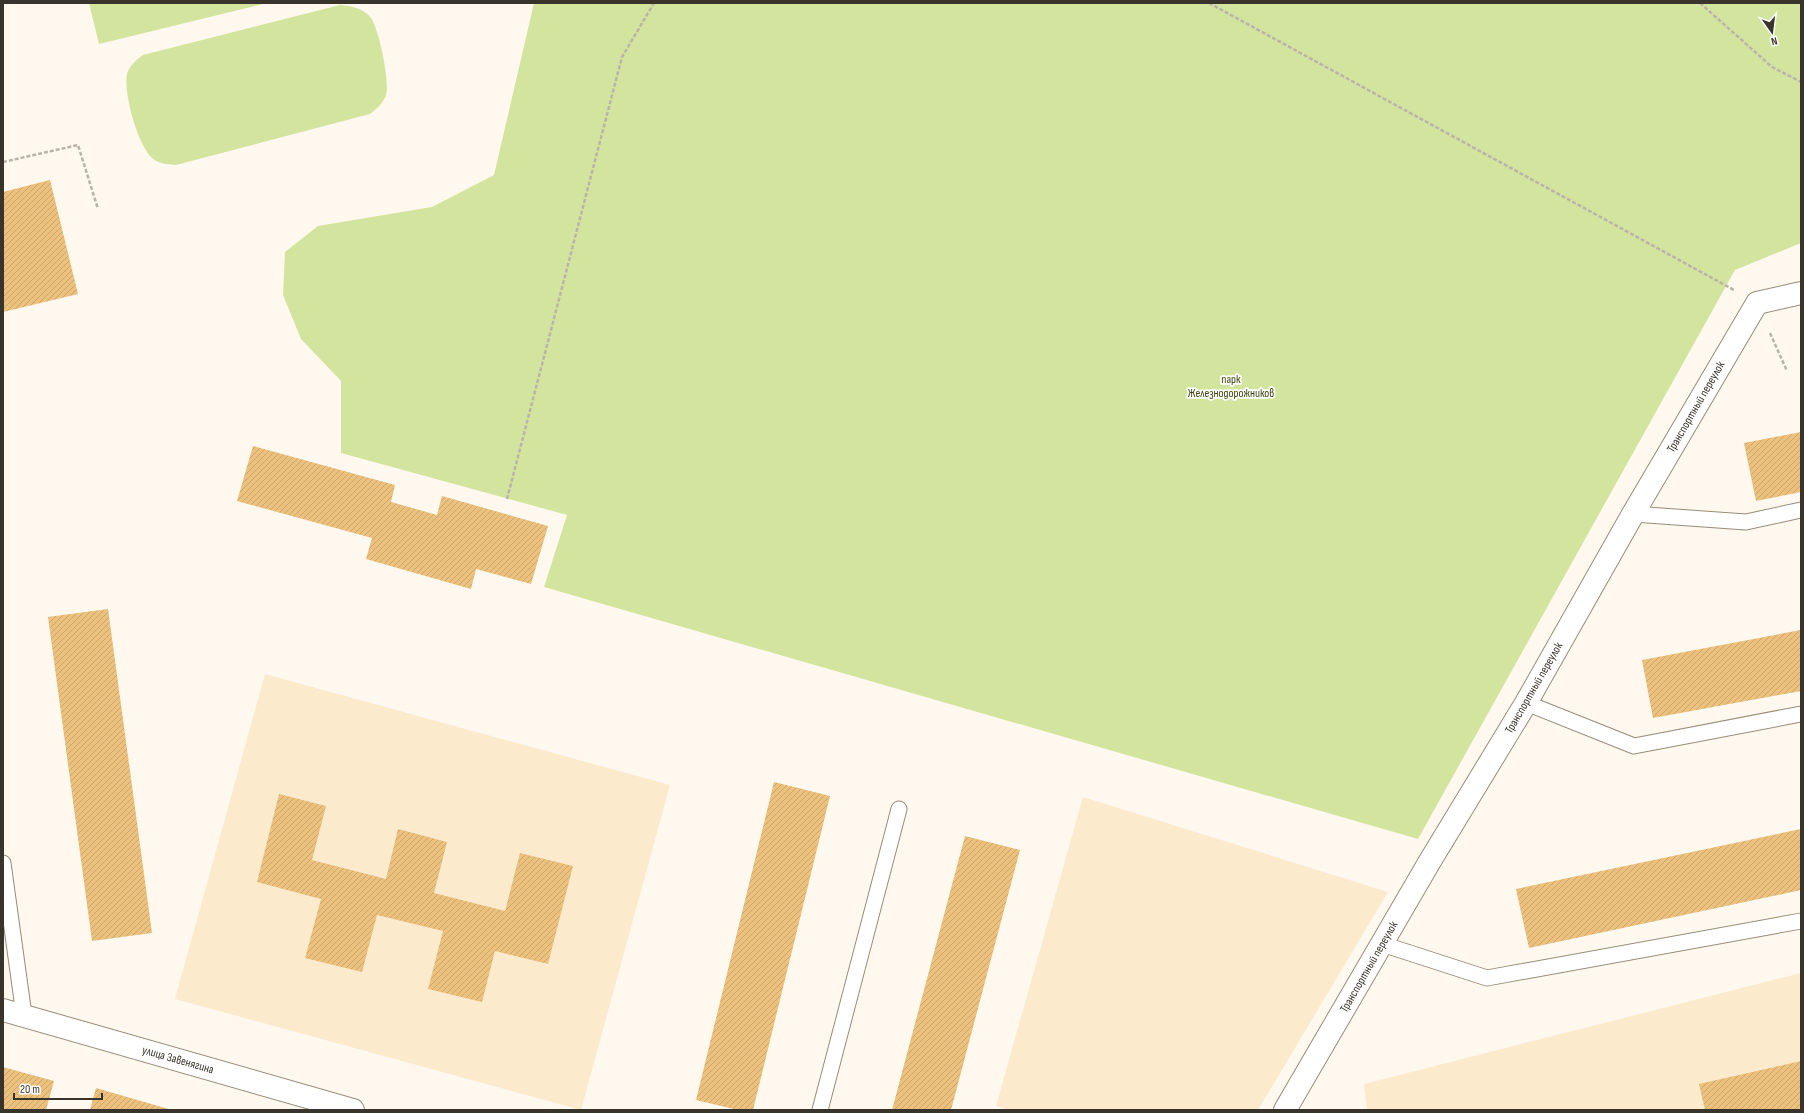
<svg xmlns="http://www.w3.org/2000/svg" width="1804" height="1113" viewBox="0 0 1804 1113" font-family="'Sofia Sans Condensed',sans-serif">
  <defs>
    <pattern id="building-hatch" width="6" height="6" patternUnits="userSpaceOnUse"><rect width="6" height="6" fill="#ecc17d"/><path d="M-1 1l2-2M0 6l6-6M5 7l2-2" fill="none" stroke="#cba66c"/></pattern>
  </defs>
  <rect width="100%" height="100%" fill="#fef8ef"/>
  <g fill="#fceacd">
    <polygon points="265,674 670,785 581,1110 175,999"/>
    <polygon points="1083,797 1388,892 1258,1110 1009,1110 996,1106"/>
    <polygon points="1801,973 1801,1110 1367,1110 1364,1084"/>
  </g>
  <g fill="#d3e49f">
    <polygon points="89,3 267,3 99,44"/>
    <polygon points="534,3 1801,3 1801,243 1735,270 1418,839 544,587 567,515 341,453 341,381 301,339 283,295 285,252 318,226 432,207 494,175"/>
    <path d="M340,5C352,6 363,8 371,18C379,29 390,82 386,95C383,104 376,109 370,114L176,165C167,164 159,164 152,158C138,146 123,92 127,74C130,65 136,60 143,55Z"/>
  </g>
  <g fill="url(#building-hatch)">
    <polygon points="50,180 78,294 3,312 3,192"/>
    <polygon points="1801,432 1801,492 1756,501 1744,443"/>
    <polygon points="253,446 395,485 391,502 437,515 442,496 548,526 531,584 476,569 471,589 366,559 372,538 237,501"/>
    <polygon points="108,609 152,933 92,941 48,617"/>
    <polygon points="1801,630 1801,691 1653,718 1642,660"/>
    <polygon points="774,782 830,796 753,1110 738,1110 696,1100"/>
    <polygon points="279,794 326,806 312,860 386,879 398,829 447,842 434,893 505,911 520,853 573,866 548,964 495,951 482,1002 428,989 443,931 377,915 362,972 305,958 321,899 257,882"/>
    <polygon points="1801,829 1801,890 1529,948 1516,889"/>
    <polygon points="965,836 1020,850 951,1110 892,1110"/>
    <polygon points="1801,1061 1801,1110 1705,1110 1699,1084"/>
    <polygon points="3,1067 54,1081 46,1110 3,1110"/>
    <polygon points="96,1088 172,1110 90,1110"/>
  </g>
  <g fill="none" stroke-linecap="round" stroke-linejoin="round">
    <defs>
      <g id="lane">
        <polyline points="1633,514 1746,522 1801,510"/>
        <polyline points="1526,703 1634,746 1801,714"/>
        <polyline points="3,863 24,1015"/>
        <polyline points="1382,944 1487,978 1801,921"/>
        <polyline points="820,1110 899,809"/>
      </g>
      <g id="street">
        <polyline points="3,1010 353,1110"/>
        <polyline points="1285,1110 1430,861 1526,703 1633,514 1757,303 1801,293"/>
      </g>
    </defs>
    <use href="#lane" stroke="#988c78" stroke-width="17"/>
    <use href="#street" stroke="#988c78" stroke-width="24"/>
    <g stroke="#b9b4ab" stroke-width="2.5" stroke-dasharray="4 2" stroke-linecap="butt">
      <polyline points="1209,3 1734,290"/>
      <polyline points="1700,3 1772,67 1801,82"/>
      <polyline points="3,162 78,145 98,209"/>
      <polyline points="1770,333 1787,371"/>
      <polyline points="507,499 622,57 654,3"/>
    </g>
    <use href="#lane" stroke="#fff" stroke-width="15"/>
    <use href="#street" stroke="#fff" stroke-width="22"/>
  </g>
  <g text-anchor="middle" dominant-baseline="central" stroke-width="3.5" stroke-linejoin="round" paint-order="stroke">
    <g font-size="12" fill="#3a440c" stroke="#fff">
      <text x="1231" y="379">парк<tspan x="1231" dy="14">Железнодорожников</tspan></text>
    </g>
    <g font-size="12" fill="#39342b" stroke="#fff">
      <text transform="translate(1696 407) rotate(-60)">Транспортный переулок</text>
      <text transform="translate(1534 688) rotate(-60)">Транспортный переулок</text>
      <text transform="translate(1369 967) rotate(-60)">Транспортный переулок</text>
      <text transform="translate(178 1060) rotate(16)">улица Завенягина</text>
    </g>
  </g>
  <rect width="1804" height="1113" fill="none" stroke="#39342b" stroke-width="8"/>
  <g transform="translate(1772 32) rotate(166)" stroke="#ffffff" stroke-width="3" paint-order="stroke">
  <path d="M0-3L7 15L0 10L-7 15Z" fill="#39342b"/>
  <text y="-6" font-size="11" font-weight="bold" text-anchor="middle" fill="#39342b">N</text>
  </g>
  <path d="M14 1093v6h88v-6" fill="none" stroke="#39342b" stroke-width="2"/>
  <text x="20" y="1093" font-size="12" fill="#39342b" stroke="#ffffff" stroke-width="3" paint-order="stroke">20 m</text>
</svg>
